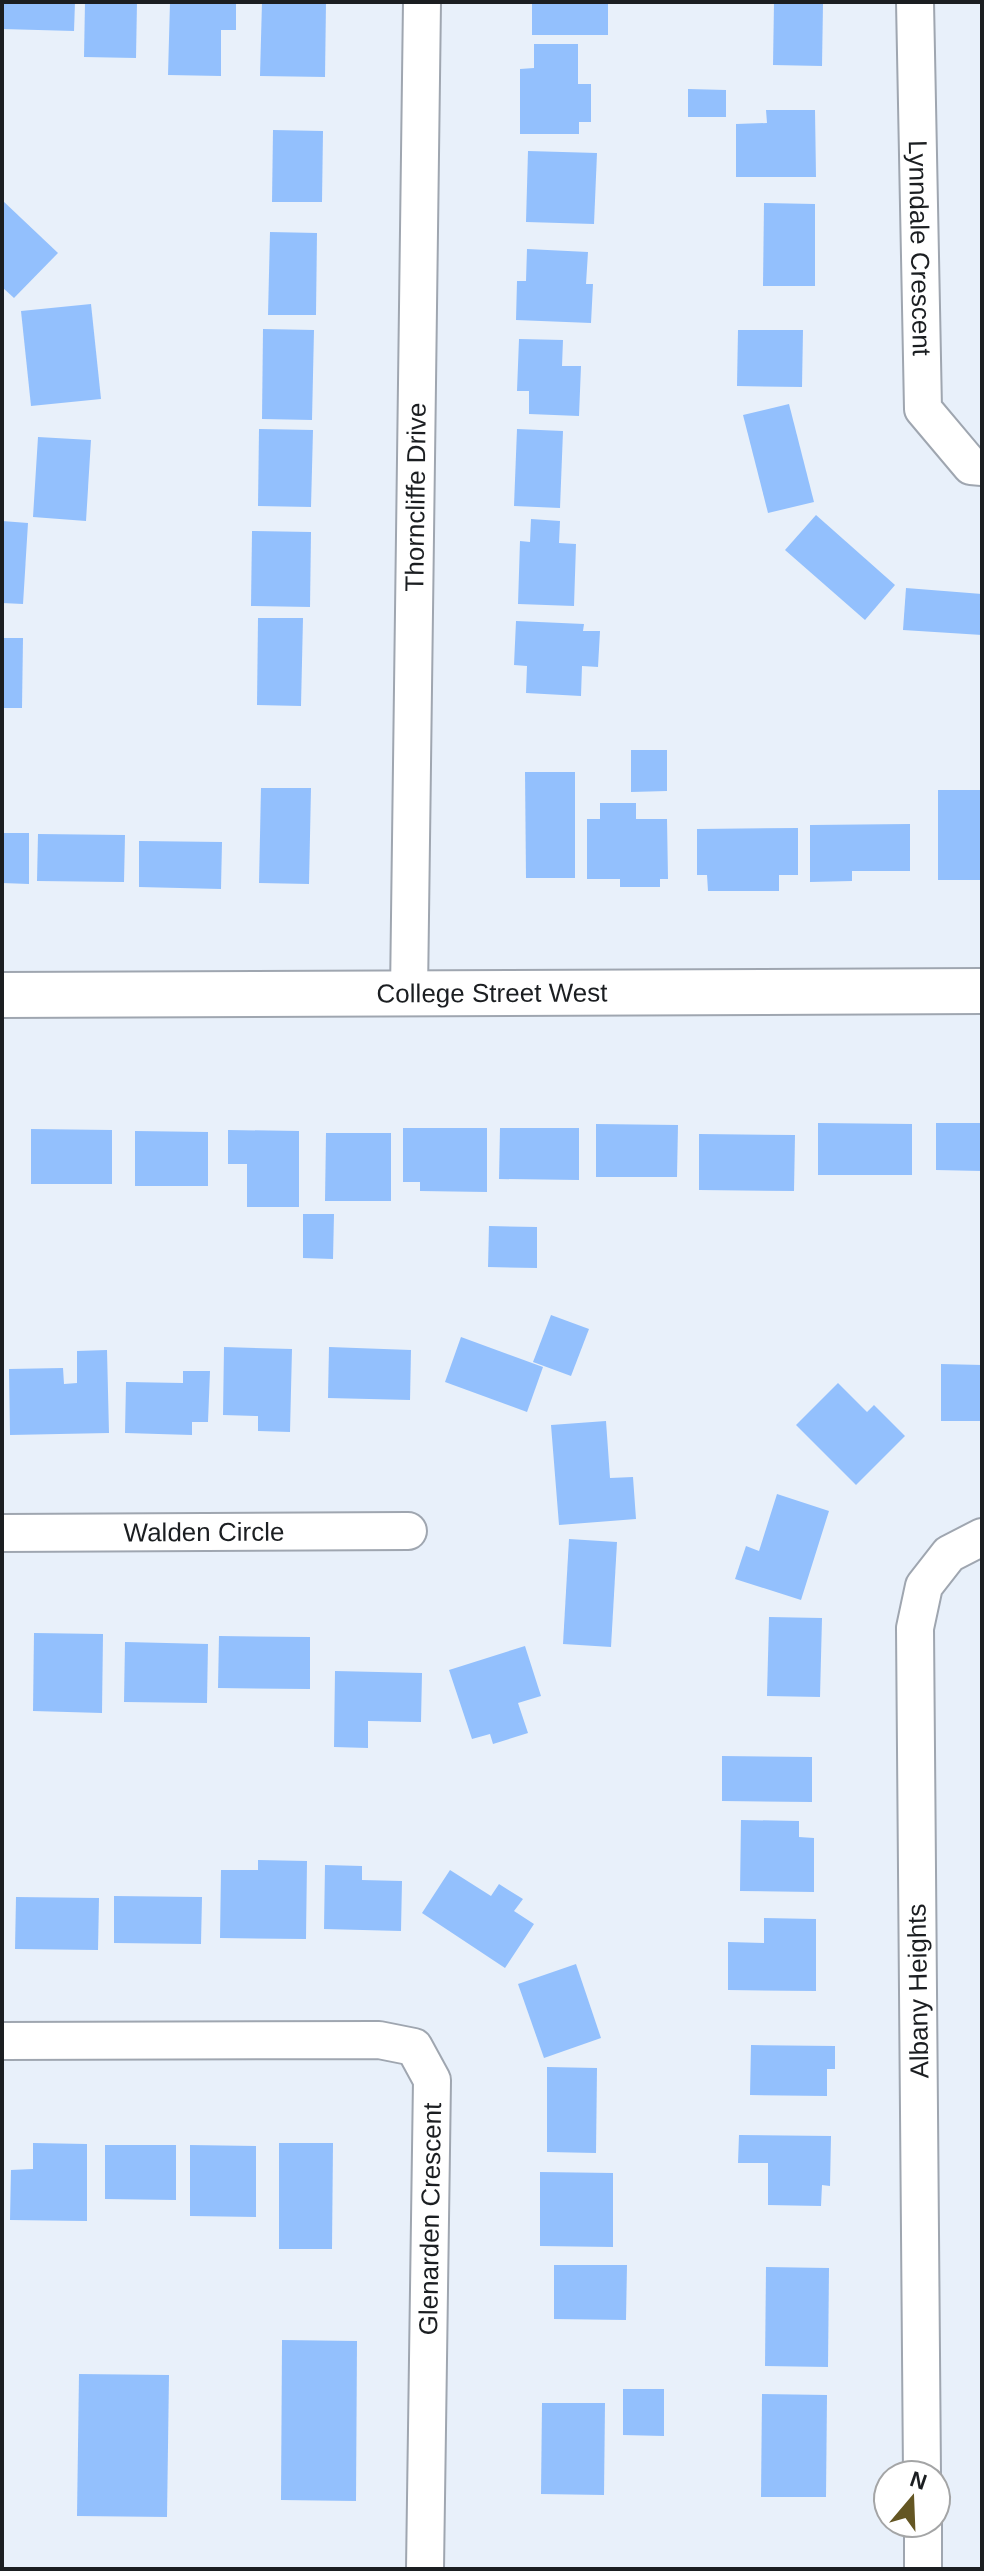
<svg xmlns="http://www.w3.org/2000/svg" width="984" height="2571" viewBox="0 0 984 2571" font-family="Helvetica,sans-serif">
  <rect width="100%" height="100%" fill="#e8f0fa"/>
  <g fill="#93c0fd">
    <polygon points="2,2 75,2 74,31 2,29"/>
    <polygon points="85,2 137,2 136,58 84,57"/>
    <polygon points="170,2 236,2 236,30 221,30 221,76 168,75"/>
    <polygon points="262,2 326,2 325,77 260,76"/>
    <rect x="532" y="2" width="76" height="33"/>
    <polygon points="774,3 823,4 822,66 773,65"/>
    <polygon points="534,44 578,44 578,84 591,84 591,122 579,122 579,134 520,134 520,69 534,68"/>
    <polygon points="688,89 726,90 726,117 688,117"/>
    <polygon points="766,110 815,110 816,177 736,177 736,124 767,123"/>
    <polygon points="273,130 323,131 322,202 272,202"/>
    <polygon points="528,151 597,153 594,224 526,222"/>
    <polygon points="2,200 58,253 14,298 2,287"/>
    <polygon points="764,203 815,204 815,286 763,286"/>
    <polygon points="270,232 317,233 316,315 268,315"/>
    <polygon points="527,249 588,252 586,284 593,284 591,323 516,320 517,281 526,281"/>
    <polygon points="91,304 101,399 31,406 21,311"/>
    <polygon points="263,329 314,330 312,420 262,419"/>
    <polygon points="738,330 803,330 802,387 737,386"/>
    <polygon points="519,339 563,340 562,366 581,366 579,416 529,414 529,391 517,391"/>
    <polygon points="789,404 814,502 768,513 743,415"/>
    <polygon points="259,429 313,430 311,507 258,506"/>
    <polygon points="517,429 563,431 560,508 514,506"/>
    <polygon points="38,437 91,440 86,521 33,517"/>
    <polygon points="816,515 895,585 865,620 785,550"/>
    <polygon points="531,519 560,521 559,543 576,544 574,606 518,604 520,541 530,542"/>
    <polygon points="2,521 28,523 23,604 2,603"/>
    <polygon points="252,531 311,532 310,607 251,606"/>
    <polygon points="906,588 982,594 982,635 903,630"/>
    <polygon points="258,618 303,618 301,706 257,705"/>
    <polygon points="516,621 584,624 583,631 600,631 598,667 582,666 581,696 526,693 527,666 514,665"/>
    <polygon points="2,638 23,638 22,708 2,708"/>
    <polygon points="631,750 667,750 667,791 631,792"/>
    <polygon points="525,772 575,772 575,878 526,878"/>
    <polygon points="261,788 311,788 309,884 259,883"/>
    <rect x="938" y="790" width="44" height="90"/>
    <polygon points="600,803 636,803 636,819 667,819 668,879 660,879 660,887 620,887 620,879 587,879 587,819 600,819"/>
    <polygon points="910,824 910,871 852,871 852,881 810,882 810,825"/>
    <polygon points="798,828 798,875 779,875 779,891 708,891 707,875 697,875 697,829"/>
    <polygon points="2,833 29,833 29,884 2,883"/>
    <polygon points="38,834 125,835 124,882 37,881"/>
    <polygon points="139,841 222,842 221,889 139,887"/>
    <polygon points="818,1123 912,1124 912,1175 818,1175"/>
    <polygon points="936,1123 982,1123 982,1171 936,1170"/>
    <polygon points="596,1124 678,1125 677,1177 596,1177"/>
    <polygon points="403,1128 487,1128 487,1192 420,1191 420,1182 403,1182"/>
    <polygon points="500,1128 579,1128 579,1180 499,1179"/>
    <polygon points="31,1129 112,1130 112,1184 31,1184"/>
    <polygon points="228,1130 299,1131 299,1207 247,1207 247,1164 228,1164"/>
    <polygon points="135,1131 208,1132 208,1186 135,1186"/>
    <polygon points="326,1133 391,1133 391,1201 325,1201"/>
    <polygon points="699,1134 795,1135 794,1191 699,1190"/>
    <polygon points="303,1214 334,1214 333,1259 303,1258"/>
    <polygon points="489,1226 537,1227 537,1268 488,1267"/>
    <polygon points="551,1315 589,1329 571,1376 533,1362"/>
    <polygon points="461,1337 543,1367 527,1412 445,1382"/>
    <polygon points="224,1347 292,1349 290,1432 258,1431 258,1416 223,1415"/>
    <polygon points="329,1347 411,1350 410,1400 328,1398"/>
    <polygon points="107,1350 109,1433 10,1435 9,1369 63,1368 64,1384 77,1383 77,1351"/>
    <polygon points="941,1364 982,1365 982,1421 941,1421"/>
    <polygon points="183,1371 210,1371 208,1422 192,1422 192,1435 125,1433 126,1382 183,1383"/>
    <polygon points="838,1383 867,1412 874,1405 905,1436 856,1485 796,1425"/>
    <polygon points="606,1421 610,1478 633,1477 636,1519 559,1525 551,1425"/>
    <polygon points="777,1494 829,1511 801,1600 735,1579 746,1546 759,1551"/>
    <polygon points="569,1539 617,1542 611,1647 563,1644"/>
    <polygon points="769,1617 822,1618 820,1697 767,1696"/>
    <polygon points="34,1633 103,1634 102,1713 33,1711"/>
    <polygon points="219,1636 310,1637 310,1689 218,1688"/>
    <polygon points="125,1642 208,1644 207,1703 124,1702"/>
    <polygon points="525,1646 541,1696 518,1703 528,1733 493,1744 490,1734 472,1739 449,1670"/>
    <polygon points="335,1671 422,1673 421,1722 368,1721 368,1748 334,1747"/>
    <polygon points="722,1756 812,1757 812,1802 722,1801"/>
    <polygon points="741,1820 799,1821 799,1837 814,1838 814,1892 740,1891"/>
    <polygon points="258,1860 307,1861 306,1939 220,1938 221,1870 258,1870"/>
    <polygon points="325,1865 362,1866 362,1880 402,1881 401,1931 324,1929"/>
    <polygon points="450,1870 491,1896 499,1884 523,1899 514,1911 534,1924 505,1968 422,1913"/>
    <polygon points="114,1896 202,1897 201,1944 114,1943"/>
    <polygon points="16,1897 99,1898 98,1950 15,1949"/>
    <polygon points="764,1918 816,1919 816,1991 728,1990 728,1942 764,1943"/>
    <polygon points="576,1964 601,2038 544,2058 518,1984"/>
    <polygon points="751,2045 835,2046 835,2069 827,2069 827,2096 750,2095"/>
    <polygon points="547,2067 597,2068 596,2153 547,2152"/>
    <polygon points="739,2135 831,2136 830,2186 822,2185 821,2206 768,2205 768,2163 738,2163"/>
    <polygon points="33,2143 87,2144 87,2221 10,2220 11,2170 33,2169"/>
    <polygon points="279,2143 333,2143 332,2249 279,2249"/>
    <polygon points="105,2145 176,2145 176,2200 105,2199"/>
    <polygon points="190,2145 256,2146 256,2217 190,2216"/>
    <polygon points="540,2172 613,2173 613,2247 540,2246"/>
    <polygon points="554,2265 627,2265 626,2320 554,2319"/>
    <polygon points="766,2267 829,2268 828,2367 765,2366"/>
    <polygon points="282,2340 357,2341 356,2501 281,2500"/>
    <polygon points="79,2374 169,2375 167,2517 77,2516"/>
    <polygon points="623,2389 664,2389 664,2436 623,2435"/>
    <polygon points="762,2394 827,2395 826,2497 761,2497"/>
    <polygon points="542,2403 605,2403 604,2495 541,2494"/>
  </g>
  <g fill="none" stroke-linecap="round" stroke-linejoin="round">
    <defs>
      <g id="street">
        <path id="s1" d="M915,2L923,409L971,466L982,467"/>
        <path id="s2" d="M409,993L422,2"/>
        <path id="s3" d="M2,1533L408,1531"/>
        <polyline points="2,2041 379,2040 414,2047 432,2080 425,2569"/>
        <polyline points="922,2475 915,1628 924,1586 949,1554 982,1537"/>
        <polyline points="923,2523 923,2569"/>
      </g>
      <g id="secondary">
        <path id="s4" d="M2,995L982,991"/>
      </g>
    </defs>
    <use href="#street" stroke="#9fa6b0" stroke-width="40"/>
    <use href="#secondary" stroke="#9fa6b0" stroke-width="48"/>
    <use href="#street" stroke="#fff" stroke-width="36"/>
    <use href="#secondary" stroke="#fff" stroke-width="44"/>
  </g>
  <g text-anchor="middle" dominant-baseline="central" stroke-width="6" stroke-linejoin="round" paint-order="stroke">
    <g font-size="26" fill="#1b1e21" stroke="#fff">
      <text stroke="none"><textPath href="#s1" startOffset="246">Lynndale Crescent</textPath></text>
      <text stroke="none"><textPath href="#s2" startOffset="496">Thorncliffe Drive</textPath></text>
      <text stroke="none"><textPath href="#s4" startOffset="490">College Street West</textPath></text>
      <text stroke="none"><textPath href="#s3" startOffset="202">Walden Circle</textPath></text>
      <text transform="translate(918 1991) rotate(-91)">Albany Heights</text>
      <text transform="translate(430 2219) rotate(-89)">Glenarden Crescent</text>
    </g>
  </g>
  <rect width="984" height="2571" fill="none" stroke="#1b1e21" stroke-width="8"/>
  <g transform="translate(912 2499) rotate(19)"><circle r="38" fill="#ffffff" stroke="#a4a5a6" stroke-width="2"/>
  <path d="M0-6L14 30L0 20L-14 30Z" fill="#645623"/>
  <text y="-12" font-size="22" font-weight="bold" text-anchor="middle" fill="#1b1e21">N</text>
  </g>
</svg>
